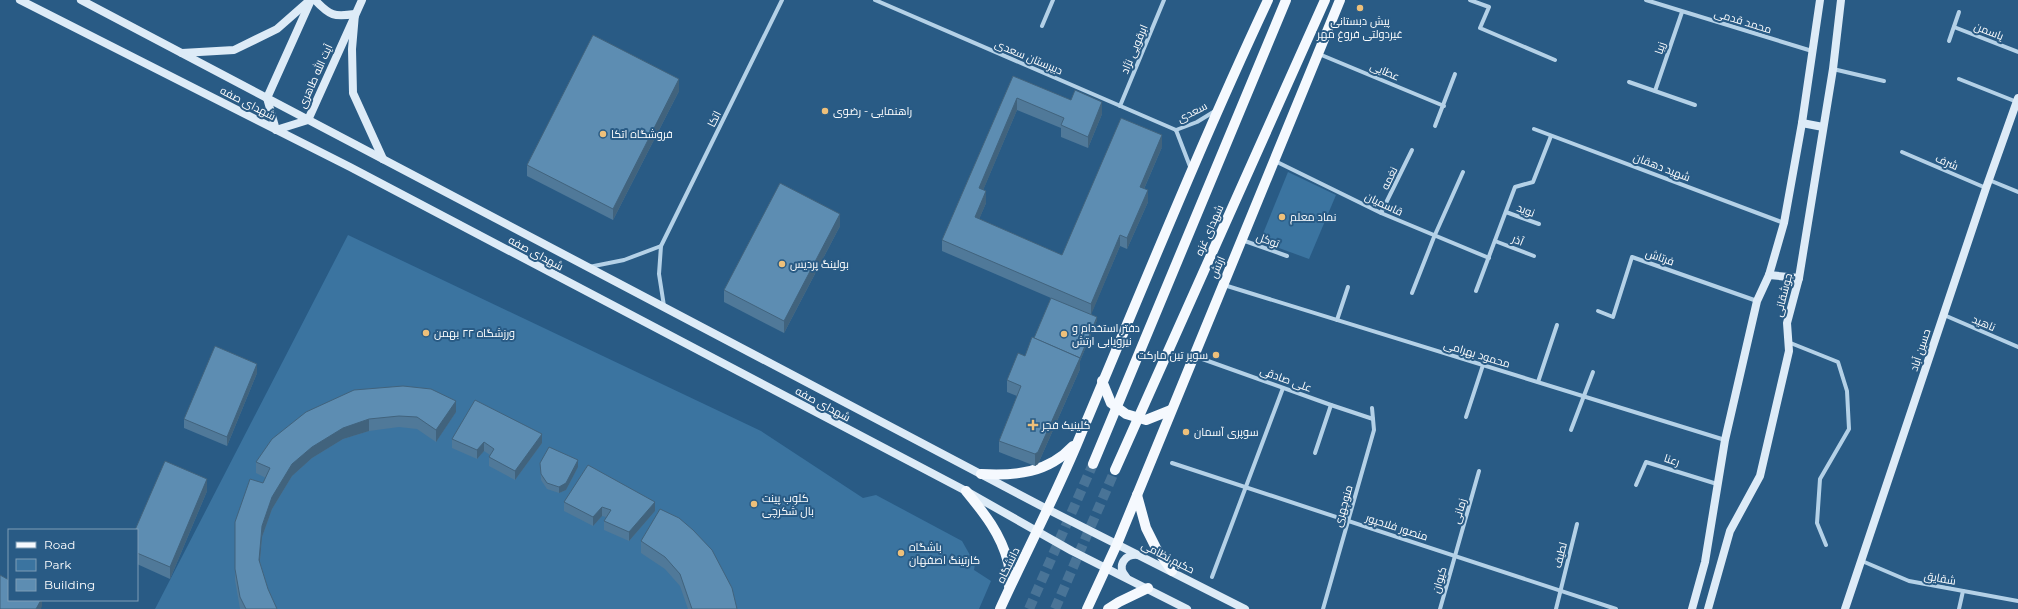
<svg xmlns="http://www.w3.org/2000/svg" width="2018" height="609" viewBox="0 0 2018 609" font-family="Montserrat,Cairo,sans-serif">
  <rect width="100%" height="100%" fill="#295b85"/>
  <g fill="#3b74a0">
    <polygon points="1288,172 1336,195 1309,259 1260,241"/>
    <polygon points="348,235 761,431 863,498 876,495 962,541 975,564 974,570 991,581 979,609 155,609"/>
  </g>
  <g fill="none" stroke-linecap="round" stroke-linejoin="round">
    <g stroke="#497497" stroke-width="10" stroke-dasharray="10 5" stroke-linecap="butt">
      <polyline points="1029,609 1093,464"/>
      <polyline points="1055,609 1115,470"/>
    </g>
    <g stroke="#b4d1e7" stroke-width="4">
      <polyline points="875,0 1176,130"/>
      <polyline points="1470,0 1489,7 1480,28 1555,60"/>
      <polyline points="1646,0 1812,51"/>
      <polyline points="1042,26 1053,0"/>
      <polyline points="1954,27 2018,52"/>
      <polyline points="1949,41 1959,12"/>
      <polyline points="1319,54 1444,106"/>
      <polyline points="1833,69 1884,81"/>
      <polyline points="1959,79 2017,102"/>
      <polyline points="1629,82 1695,105"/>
      <polyline points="1655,91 1682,12"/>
      <polyline points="1120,106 1164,0"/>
      <polyline points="1435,126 1455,74"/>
      <polyline points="1534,129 1784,223"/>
      <polyline points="1176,130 1197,122 1215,111"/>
      <polyline points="1176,130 1191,169"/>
      <polyline points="1902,152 1986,188"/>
      <polyline points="1275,161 1381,213 1489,258"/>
      <polyline points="1989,180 2018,192"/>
      <polyline points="1506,212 1539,224"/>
      <polyline points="1381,213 1412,150"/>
      <polyline points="1242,240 1287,256"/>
      <polyline points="1495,241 1534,256"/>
      <polyline points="589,267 624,260 661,246"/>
      <polyline points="1224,285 1725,440"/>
      <polyline points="1476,291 1515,187 1533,182 1551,136"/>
      <polyline points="1412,293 1434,237 1463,172"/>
      <polyline points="664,306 659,274 661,246 782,0"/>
      <polyline points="1598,311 1613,317 1632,257 1757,301"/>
      <polyline points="1944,315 2018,347"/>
      <polyline points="1337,320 1348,287"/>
      <polyline points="1788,342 1838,362 1847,391 1849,429 1820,479 1817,523 1826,545"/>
      <polyline points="1194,356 1331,405 1373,419"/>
      <polyline points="1538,382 1557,325"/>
      <polyline points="1466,417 1483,365"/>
      <polyline points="1571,430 1593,372"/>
      <polyline points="1315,453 1331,405"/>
      <polyline points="1172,463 1616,609"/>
      <polyline points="1636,485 1646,462 1717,484"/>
      <polyline points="1862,561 1909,581 2018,601"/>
      <polyline points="1212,577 1283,388"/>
      <polyline points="1323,609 1374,430 1372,408"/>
      <polyline points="1440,609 1479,471"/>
      <polyline points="1556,609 1577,524"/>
      <polyline points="1959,609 1963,591"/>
    </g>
    <g stroke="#ddebf7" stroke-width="8">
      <polyline points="20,0 350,167 966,491 1072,551 1187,609"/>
      <polyline points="81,0 1047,509 1245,609"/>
      <polyline points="311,0 267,98 276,130 308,120 362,0"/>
      <path d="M315,0C330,16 334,17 355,14L352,49L353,93L383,159"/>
      <polyline points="182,53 234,50 277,29 310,0"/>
      <polyline points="1802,123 1823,127"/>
      <polyline points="1769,275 1799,278"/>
      <path d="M1126,577C1116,566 1125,553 1139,555"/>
      <polyline points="1692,609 1705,562 1725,440 1757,301 1769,275 1784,223 1802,123 1820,0"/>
      <polyline points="1708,609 1730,531 1760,476 1789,351 1787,323 1799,278 1833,69 1841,0"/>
      <polyline points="1845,609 1986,188 2018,98"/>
    </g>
    <g stroke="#f5f9fe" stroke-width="10">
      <polyline points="1102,381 1111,403 1126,414 1146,420 1171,410"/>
      <polyline points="1093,464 1286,0"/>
      <polyline points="1115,470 1325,0"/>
      <path d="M981,474C1016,476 1048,473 1073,446"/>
      <path d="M966,491C984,513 1001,534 1008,562C1010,569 1009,579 1009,586"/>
      <polyline points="1137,495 1146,528 1156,548 1172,571"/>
      <path d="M1000,609C1026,552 1055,497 1079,439C1141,292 1200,145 1268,0"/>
      <polyline points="1087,609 1117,544 1340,0"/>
      <polyline points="1108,609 1119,602 1148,588"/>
    </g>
  </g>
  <g fill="#507999">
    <polygon points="1013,76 1102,114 1088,148 1061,137 1061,128 1017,110 983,190 986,203 979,219 1062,255 1162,147 1144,189 1148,202 1127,249 1120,246 1091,314 1097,320 1080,361 1080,369 1038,464 1035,466 999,452 999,441 1017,396 1007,392 1007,380 1025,356 1034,338 1051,298 942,251 942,240"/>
    <polygon points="679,91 613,220 527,176 527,165"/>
    <polygon points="840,226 784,333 724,302 724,290"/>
    <polygon points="257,373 227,446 184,428 184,419"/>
    <polygon points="306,412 456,412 436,442 417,429 399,427 369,431 343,439 312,458 292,476 272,509 262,537 260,562 268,589 277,609 240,609 235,580 235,522 263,483 266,478 256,473 256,462"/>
    <polygon points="452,439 542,443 515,480 489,466 489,457 490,455 484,451 477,459 452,448"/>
    <polygon points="540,463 578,467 566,490 559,493 547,489 541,480"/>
    <polygon points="207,491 170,579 137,564 137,530"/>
    <polygon points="564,502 655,511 629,541 604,530 604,521 606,517 602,516 593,526 564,511"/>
    <polygon points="660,509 737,609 688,609 680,586 665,569 641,553 641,541"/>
  </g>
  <g fill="#41637d">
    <polygon points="679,79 679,91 613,220 613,209"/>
    <polygon points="1017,98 1017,110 979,200 979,188"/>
    <polygon points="1102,102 1102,114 1088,148 1088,137"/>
    <polygon points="1162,135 1162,147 1140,198 1140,187"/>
    <polygon points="1148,190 1148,202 1127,249 1127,238"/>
    <polygon points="986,191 986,203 975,229 975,217"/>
    <polygon points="840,214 840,226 784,333 784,321"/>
    <polygon points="1120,235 1120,246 1091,315 1091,304"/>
    <polygon points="1097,317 1097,320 1080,361 1080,369 1038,464 1035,466 1035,454"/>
    <polygon points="257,364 257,373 227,446 227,437"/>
    <polygon points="456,401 456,412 436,442 436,430"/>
    <polygon points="369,419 369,431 343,439 312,458 292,476 272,509 262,537 259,571 259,560 262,526 272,497 292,464 312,447 343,428"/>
    <polygon points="542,434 542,443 515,480 515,471"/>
    <polygon points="484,442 484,451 477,459 477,450"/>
    <polygon points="578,460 578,467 566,490 559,493 559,487"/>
    <polygon points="207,479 207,491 170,579 170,567"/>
    <polygon points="655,502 655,511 629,541 629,532"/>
    <polygon points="602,507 602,516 593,526 593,517"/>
    <polygon points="41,600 42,600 42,606 41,609 36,609"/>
  </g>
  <g fill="#5d8db2" stroke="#41637d">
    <polygon points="593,35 679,79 613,209 527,165"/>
    <polygon points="1013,76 1071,100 1075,90 1102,102 1088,137 1061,125 1064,118 1017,98 979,188 986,191 975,217 1062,255 1121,118 1162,135 1140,187 1148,190 1127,238 1120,235 1091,304 942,240"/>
    <polygon points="780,183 840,214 784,321 724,290"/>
    <polygon points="1051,298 1097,317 1080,358 1034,338"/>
    <polygon points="1032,337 1080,358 1038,452 1035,454 999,441 1021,386 1007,380 1018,353 1025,356"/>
    <polygon points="215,346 257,364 227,437 184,419"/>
    <polygon points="403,386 431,389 456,401 436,430 417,417 399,416 369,419 343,428 312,447 292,464 272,497 262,526 259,560 268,589 277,609 246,609 240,597 235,569 235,522 250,479 263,483 270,468 256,462 272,439 306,412 354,390"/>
    <polygon points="475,400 542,434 515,471 489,457 494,449 484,442 477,450 452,439"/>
    <polygon points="549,447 578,460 566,483 559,487 547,483 541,474 540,463"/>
    <polygon points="165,461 207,479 170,567 137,553 137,530 135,530"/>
    <polygon points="588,465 655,502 629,532 604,521 611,510 602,507 593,517 564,502"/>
    <polygon points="660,509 679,518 693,530 712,550 732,588 737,609 692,609 680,574 665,557 641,541"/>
    <polygon points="0,575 9,580 9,600 41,600 36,609 0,609"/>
  </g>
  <g fill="#eec07a" stroke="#295b85" stroke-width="1.5">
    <circle cx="1360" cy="8" r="4"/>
    <circle cx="825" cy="111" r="4"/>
    <circle cx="603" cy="134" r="4"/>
    <circle cx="1282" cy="217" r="4"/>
    <circle cx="782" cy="264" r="4"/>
    <circle cx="426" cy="333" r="4"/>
    <circle cx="1064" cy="334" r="4"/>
    <circle cx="1216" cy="355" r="4"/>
    <path d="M1031 419h4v4h4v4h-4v4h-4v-4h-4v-4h4z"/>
    <circle cx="1186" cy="432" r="4"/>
    <circle cx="754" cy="504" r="4"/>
    <circle cx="901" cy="553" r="4"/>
  </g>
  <g text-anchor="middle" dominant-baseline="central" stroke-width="4" stroke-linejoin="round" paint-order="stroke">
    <g font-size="11" fill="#fff" stroke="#295b85" text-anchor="start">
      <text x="1360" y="21" text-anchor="middle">پیش دبستانی<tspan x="1360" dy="13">غیردولتی فروغ مهر</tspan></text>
      <text x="833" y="111">راهنمایی - رضوی</text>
      <text x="611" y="134">فروشگاه اتکا</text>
      <text x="1290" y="217">نماد معلم</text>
      <text x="790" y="264">بولینگ پردیس</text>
      <text x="1072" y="328">دفتر استخدام و<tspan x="1072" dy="13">نیرویابی ارتش</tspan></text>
      <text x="434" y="333">ورزشگاه ۲۲ بهمن</text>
      <text x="1208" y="355" text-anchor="end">سوپر تین مارکت</text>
      <text x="1042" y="425">کلینیک فجر</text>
      <text x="1194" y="432">سوپری آسمان</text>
      <text x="762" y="498">کلوب پینت<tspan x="762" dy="13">بال شکرچی</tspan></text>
      <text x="909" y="547">باشگاه<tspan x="909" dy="13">کارتینگ اصفهان</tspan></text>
    </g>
    <g font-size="11" fill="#fff" stroke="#295b85">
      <text transform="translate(1743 21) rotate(17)">محمد قدمی</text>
      <text transform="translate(1989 31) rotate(21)">یاسمن</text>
      <text transform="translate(1660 48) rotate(-71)">زیبا</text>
      <text transform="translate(1134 49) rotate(-67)">ابرقویی نژاد</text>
      <text transform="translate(1029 57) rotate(23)">دبیرستان سعدی</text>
      <text transform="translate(1385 71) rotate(23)">عطایی</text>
      <text transform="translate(315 76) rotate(-66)">آیت الله طاهری</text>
      <text transform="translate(248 103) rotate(27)">شهدای صفه</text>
      <text transform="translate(1192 112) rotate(-27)">سعدی</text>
      <text transform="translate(714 119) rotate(-64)">اتکا</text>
      <text transform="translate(1947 162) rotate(23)">شرف</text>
      <text transform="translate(1662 167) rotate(21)">شهید دهقان</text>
      <text transform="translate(1389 178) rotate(-64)">نغمه</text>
      <text transform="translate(1384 204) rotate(25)">قاسمیان</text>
      <text transform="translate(1526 210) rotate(21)">نوید</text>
      <text transform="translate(1209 230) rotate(-66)">شهدای غزه</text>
      <text transform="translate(1268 240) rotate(20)">توکل</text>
      <text transform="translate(1518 240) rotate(22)">آذر</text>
      <text transform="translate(536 253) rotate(28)">شهدای صفه</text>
      <text transform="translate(1660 257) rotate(19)">فرتاش</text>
      <text transform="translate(1217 267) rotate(-67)">ارتش</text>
      <text transform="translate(1783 295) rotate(-76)">جوشقانی</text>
      <text transform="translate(1984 323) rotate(23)">ناهید</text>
      <text transform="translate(1920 350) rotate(-72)">حسین آباد</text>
      <text transform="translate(1477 354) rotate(17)">محمود بهرامی</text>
      <text transform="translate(1286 379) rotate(20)">علی صادقی</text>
      <text transform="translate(823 404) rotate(28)">شهدای صفه</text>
      <text transform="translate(1672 460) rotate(18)">رعنا</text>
      <text transform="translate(1343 506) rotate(-74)">منوچهری</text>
      <text transform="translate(1459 511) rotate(-74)">زمانی</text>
      <text transform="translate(1397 527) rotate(18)">منصور فلاحپور</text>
      <text transform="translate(1560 555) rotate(-76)">لطیف</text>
      <text transform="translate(1168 557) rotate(27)">حکیم نظامی</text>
      <text transform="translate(1008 565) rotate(-64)">دانشگاه</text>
      <text transform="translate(1940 578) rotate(10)">شقایق</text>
      <text transform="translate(1439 580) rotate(-74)">کیوان</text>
    </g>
  </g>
  <rect x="8" y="529" width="130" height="72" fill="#295b85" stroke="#7f9db6"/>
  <rect x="16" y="542" width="20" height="6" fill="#f5f9fe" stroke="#7f9db6"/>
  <text x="44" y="549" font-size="12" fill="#ffffff">Road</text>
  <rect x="16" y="559" width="20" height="12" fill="#3b74a0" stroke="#7f9db6"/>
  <text x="44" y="569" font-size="12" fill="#ffffff">Park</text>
  <rect x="16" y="579" width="20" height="12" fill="#5d8db2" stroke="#7f9db6"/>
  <text x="44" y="589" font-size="12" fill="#ffffff">Building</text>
</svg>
